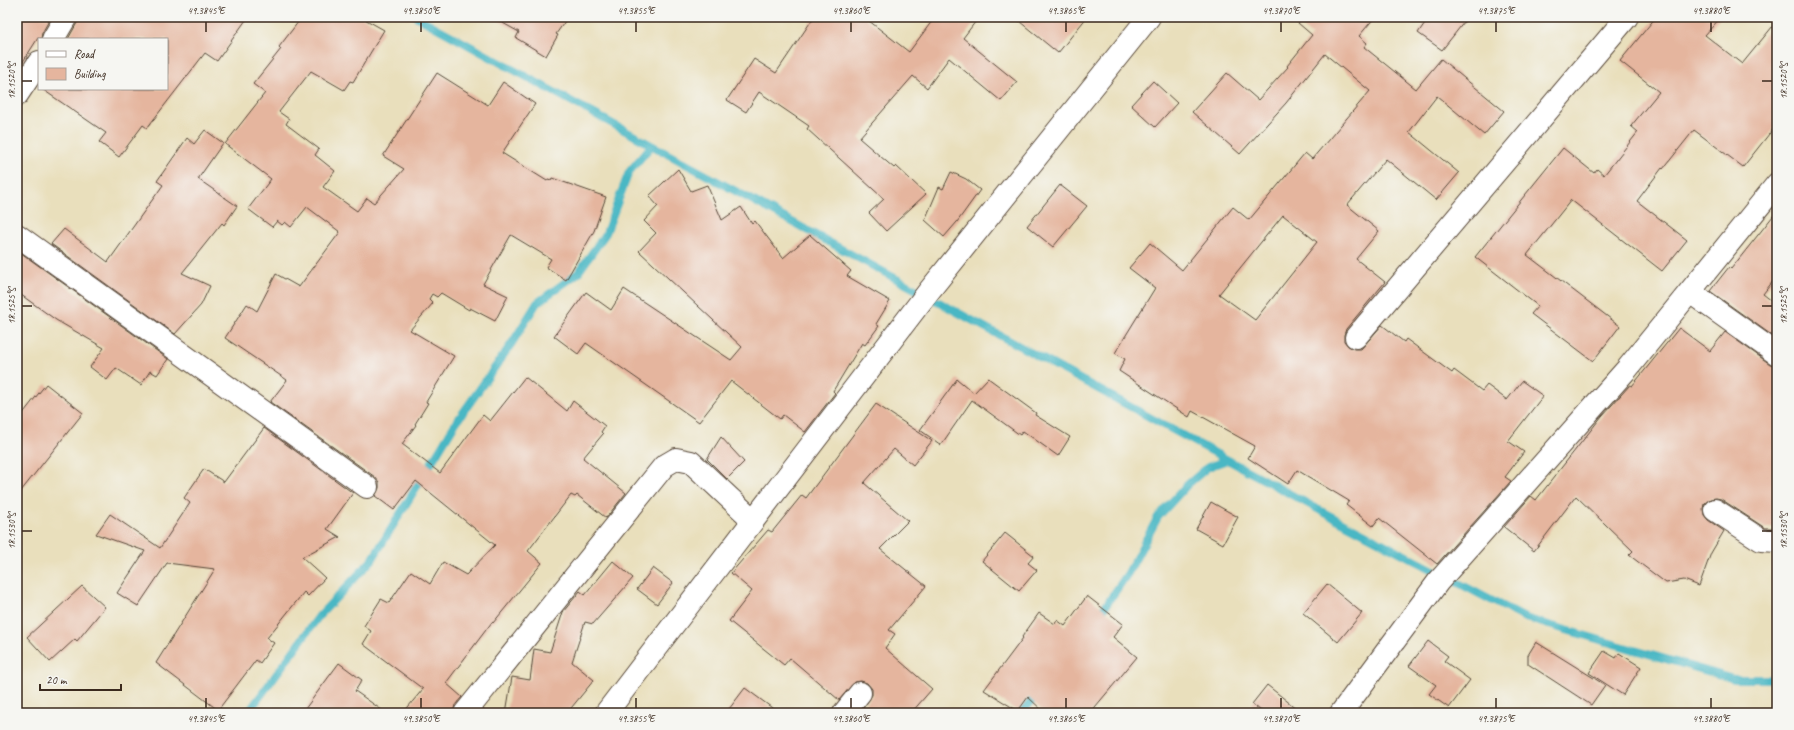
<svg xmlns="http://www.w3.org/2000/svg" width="1794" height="730" viewBox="0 0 1794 730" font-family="Caveat,sans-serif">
  <rect width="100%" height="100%" fill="#f6f6f2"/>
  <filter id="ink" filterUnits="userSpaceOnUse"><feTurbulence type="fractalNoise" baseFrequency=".025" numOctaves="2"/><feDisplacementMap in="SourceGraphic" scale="8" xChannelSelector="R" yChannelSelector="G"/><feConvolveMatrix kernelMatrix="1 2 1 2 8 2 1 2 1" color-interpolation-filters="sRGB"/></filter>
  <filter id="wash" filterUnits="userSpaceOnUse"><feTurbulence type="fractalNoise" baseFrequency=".012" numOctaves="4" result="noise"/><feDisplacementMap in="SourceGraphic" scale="16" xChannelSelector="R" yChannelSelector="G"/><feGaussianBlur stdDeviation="0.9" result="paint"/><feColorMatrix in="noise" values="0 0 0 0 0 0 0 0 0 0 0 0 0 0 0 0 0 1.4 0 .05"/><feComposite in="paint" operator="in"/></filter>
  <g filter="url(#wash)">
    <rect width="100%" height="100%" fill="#e9dfbc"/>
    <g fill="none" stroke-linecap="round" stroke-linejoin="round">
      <g stroke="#49b7c4" stroke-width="8">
        <polyline points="417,17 1323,512 1525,618 1734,679 1777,679"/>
        <polyline points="1098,617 1128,573 1158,517 1187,485 1208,467 1227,460"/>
        <polyline points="248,713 319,616 372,560 455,424 512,343 537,303 578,273 606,233 629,172 651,146"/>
        <polyline points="1022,713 1039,692"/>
      </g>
    </g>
    <g id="blocks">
      <g fill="#e5b59e" fill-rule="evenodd">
        <polygon points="17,17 51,17 42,33 41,39 38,38 17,71"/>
        <polygon points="78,17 248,17 217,61 205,53 147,128 143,125 119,157 99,142 106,133 42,89 167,89 167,39 68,39 77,23"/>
        <polygon points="302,17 361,17 384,30 353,82 350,81 344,90 311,71 279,112 289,119 286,124 319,149 315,155 335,171 323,187 357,211 367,198 374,203 404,169 383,156 437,73 488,105 503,82 535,104 502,153 547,181 548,179 551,180 552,178 606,197 594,231 566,280 546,267 551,259 511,235 483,284 508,296 495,321 470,308 469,310 441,293 437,297 432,294 429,299 433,303 410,330 454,356 426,402 428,403 415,424 416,425 402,444 440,473 483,415 490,421 525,377 567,411 573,401 605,426 601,432 603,434 583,458 626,493 606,518 577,495 575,497 571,495 528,551 542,563 493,623 492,622 446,683 462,697 455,705 453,713 403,713 423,689 363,644 371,631 364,626 381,599 389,603 411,571 430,584 443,562 466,575 495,545 416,481 394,510 375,496 379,488 379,482 375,477 270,402 287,380 225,338 247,304 257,311 276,274 299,287 340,232 307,207 291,227 285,222 282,225 277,221 272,227 248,209 271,179 225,144 265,93 253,84 281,49 279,47"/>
        <polygon points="492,17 568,17 556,34 558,35 546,56 516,38 519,32"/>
        <polygon points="814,17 864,17 909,52 935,17 979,17 963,38 1017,82 1001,101 949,58 927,88 913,76 859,138 894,168 896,166 926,194 886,231 869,213 884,199 807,129 809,126 759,92 746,112 727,100 754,59 776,73"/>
        <polygon points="1014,17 1087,17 1058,53"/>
        <path d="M1291,17H1375L1359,36L1367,43L1364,47L1416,89L1441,59L1504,111L1484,135L1437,96L1409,132L1459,173L1436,200L1386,159L1347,205L1379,231L1356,259L1385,282L1346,329L1344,335V341L1348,346L1354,349H1361L1382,325L1404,342L1406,339L1452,373L1454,370L1482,391L1487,385L1507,400L1522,381L1543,396L1508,441L1524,452L1505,477L1511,481L1437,564L1379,518L1373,526L1346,505L1349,501L1297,470L1288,484L1248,458L1255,446L1192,411L1189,417L1119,371L1125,359L1115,353L1155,288L1129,268L1150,243L1182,270L1233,207L1249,220L1305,153L1312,159L1370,91L1325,54L1286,103L1240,154L1192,112L1227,73L1258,100L1288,67L1287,66L1312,35ZM1283,215L1317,242L1255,320L1219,294Z"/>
        <polygon points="1429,17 1468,17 1442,50 1418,33"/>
        <polygon points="1656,17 1721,17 1705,35 1742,64 1777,21 1777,124 1743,167 1694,130 1663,169 1662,168 1637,201 1687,240 1662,271 1571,200 1527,255 1620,326 1593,361 1531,314 1538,306 1475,257 1563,148 1594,173 1597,169 1604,175 1638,132 1631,126 1659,92 1620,61"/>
        <polygon points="1153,81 1177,103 1155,127 1131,105"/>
        <polygon points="205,130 223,143 198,179 237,206 224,225 222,223 182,273 210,286 201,305 175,334 51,244 64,229 108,262 163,185 157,181 187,138 194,144"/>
        <polygon points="678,169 691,191 707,185 722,220 741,207 752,224 755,221 783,258 810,235 851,271 847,276 890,301 876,324 879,326 865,345 862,343 833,391 835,393 805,432 783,415 780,419 731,381 699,422 586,343 578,354 554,336 586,292 611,310 624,289 731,360 742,347 639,251 656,233 644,221 658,206 649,196"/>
        <polygon points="951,172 966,179 980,190 957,222 944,237 925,220 939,187 943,189"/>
        <polygon points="1060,185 1087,206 1053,247 1027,226"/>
        <polygon points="1777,211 1777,276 1763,294 1777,305 1777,339 1710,291 1729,267 1731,269"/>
        <polygon points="17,250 168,359 157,375 150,371 141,385 116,368 107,380 90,367 104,348 56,320 17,292"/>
        <polygon points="1679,328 1710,351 1725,332 1770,364 1777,366 1777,528 1765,528 1721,499 1716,498 1710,499 1704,504 1703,509 1704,515 1708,520 1724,531 1711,553 1699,586 1684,580 1666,583 1629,555 1633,551 1576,496 1534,551 1504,527 1531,496 1536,500 1602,416 1630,385 1632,386"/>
        <polygon points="988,378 1036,413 1035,415 1070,437 1058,456 1023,431 1020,435 972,400 941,445 920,430 957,379 974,393"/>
        <polygon points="46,384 83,413 17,496 17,421"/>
        <polygon points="876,404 932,441 913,465 894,449 864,483 908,521 880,549 926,586 889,630 895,634 885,648 932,689 911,713 860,713 872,695 872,689 867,683 861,681 855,682 839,700 790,658 784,665 729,621 752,591 731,573 768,530 772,532 802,495 806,498"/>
        <polygon points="264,428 353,493 327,529 340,537 302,557 325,578 308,596 304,592 267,638 274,643 260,663 256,660 218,710 156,663 215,569 167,563 138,606 117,593 145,551 96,534 110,514 160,548 190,503 184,498 204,469 224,482"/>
        <polygon points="721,437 744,462 727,479 707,459"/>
        <polygon points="1211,502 1238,517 1223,544 1196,529"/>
        <polygon points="1005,533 1034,556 1028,563 1037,570 1019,591 982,561"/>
        <polygon points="613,561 633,578 593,624 585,622 572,662 594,680 567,713 506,713 512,677 530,680 534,649 550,652 563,612 580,591 585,595"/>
        <polygon points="653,568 673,583 657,604 637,589"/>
        <polygon points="1327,584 1362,613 1338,642 1303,613"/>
        <polygon points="82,586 105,607 77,641 75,639 50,662 27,637"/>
        <polygon points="1087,596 1123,624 1113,637 1137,657 1090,713 1045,713 1028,697 1018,711 984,690 1023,638 1022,637 1039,613 1055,624 1057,620 1065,626"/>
        <polygon points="1428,641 1448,656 1444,661 1470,680 1449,708 1429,694 1436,685 1409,666"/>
        <polygon points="1536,642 1605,685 1591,705 1528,664 1528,655"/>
        <polygon points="1604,651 1616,658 1619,653 1641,667 1623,695 1589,673"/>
        <polygon points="339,663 362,680 355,691 386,713 302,713"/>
        <polygon points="1267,685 1302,713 1264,713 1252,704"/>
        <polygon points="745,688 779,713 726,713"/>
      </g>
    </g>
  </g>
  <g filter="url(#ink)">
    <use href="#blocks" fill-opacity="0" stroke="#554536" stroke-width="1"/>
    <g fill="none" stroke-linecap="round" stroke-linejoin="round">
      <defs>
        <g id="minor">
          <polyline points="53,39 66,17"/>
          <polyline points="17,95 39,62"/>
          <polyline points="17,235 367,487"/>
          <polyline points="1690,292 1777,354"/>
          <polyline points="1356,337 1627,17"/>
          <polyline points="1715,510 1761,540 1777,541"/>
          <polyline points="465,713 664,466 676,459 691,462 753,520"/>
          <polyline points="606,713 929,291 1149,17"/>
          <polyline points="844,713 860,693"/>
          <polyline points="1341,713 1438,582 1627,369 1777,184"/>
        </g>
      </defs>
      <use href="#minor" stroke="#554536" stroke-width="24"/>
      <use href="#minor" stroke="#fff" stroke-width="22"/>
    </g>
  </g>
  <path fill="none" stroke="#3b2a1e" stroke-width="1.5" d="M206,22V32M421,22V32M636,22V32M851,22V32M1066,22V32M1281,22V32M1496,22V32M1711,22V32M22,81H32M1762,81H1772M22,306H32M1762,306H1772M22,531H32M1762,531H1772M206,698V708M421,698V708M636,698V708M851,698V708M1066,698V708M1281,698V708M1496,698V708M1711,698V708"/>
  <rect width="1794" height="730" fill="none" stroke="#f6f6f2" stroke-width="44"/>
  <rect x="38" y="38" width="130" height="52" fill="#f6f6f2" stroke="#aba49d"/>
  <rect x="46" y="51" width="20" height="6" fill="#ffffff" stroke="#aba49d"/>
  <text x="74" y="58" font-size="12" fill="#3b2a1e">Road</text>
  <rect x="46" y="68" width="20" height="12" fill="#e5b59e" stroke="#aba49d"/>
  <text x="74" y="78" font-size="12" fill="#3b2a1e">Building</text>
  <path d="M40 684v6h81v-6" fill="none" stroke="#3b2a1e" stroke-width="2"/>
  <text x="46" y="684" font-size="12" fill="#3b2a1e" stroke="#f6f6f2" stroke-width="3" paint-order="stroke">20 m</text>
  <rect x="22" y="22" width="1750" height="686" fill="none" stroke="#3b2a1e" stroke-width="1.5"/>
  <g font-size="10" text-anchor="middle" fill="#3b2a1e">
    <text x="206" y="14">49.3845°E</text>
    <text x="421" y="14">49.3850°E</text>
    <text x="636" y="14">49.3855°E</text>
    <text x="851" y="14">49.3860°E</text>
    <text x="1066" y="14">49.3865°E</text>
    <text x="1281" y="14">49.3870°E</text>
    <text x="1496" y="14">49.3875°E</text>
    <text x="1711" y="14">49.3880°E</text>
    <text transform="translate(11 81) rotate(-90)" y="4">18.1520°S</text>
    <text transform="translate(1783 81) rotate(-90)" y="4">18.1520°S</text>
    <text transform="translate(11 306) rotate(-90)" y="4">18.1525°S</text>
    <text transform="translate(1783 306) rotate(-90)" y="4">18.1525°S</text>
    <text transform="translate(11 531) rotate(-90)" y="4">18.1530°S</text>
    <text transform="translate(1783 531) rotate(-90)" y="4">18.1530°S</text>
    <text x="206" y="722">49.3845°E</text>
    <text x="421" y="722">49.3850°E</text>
    <text x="636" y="722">49.3855°E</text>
    <text x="851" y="722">49.3860°E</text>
    <text x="1066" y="722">49.3865°E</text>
    <text x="1281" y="722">49.3870°E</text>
    <text x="1496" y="722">49.3875°E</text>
    <text x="1711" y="722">49.3880°E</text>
  </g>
</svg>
